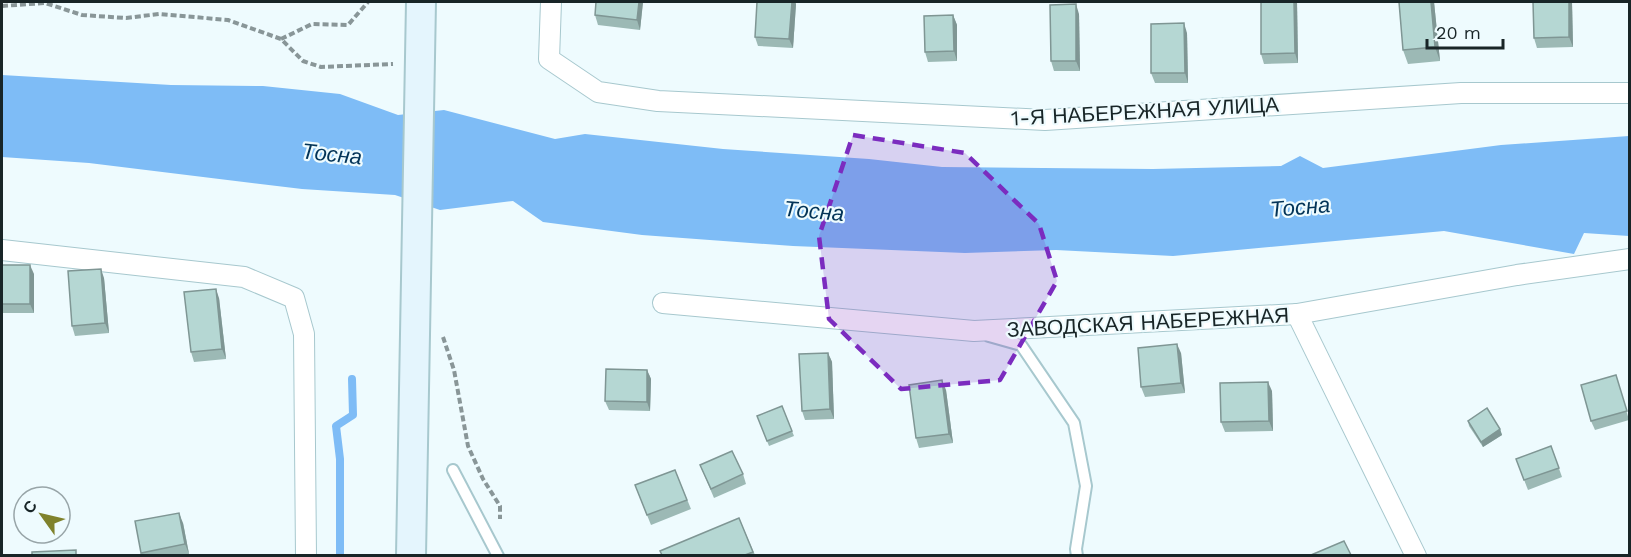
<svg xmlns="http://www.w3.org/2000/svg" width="1631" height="557" viewBox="0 0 1631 557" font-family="'Work Sans',sans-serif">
  <rect width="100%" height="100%" fill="#eefbfe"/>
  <polygon fill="#7ebcf6" points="2,75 171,85 263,86 340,94 398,115 444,110 555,139 585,134 723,149 869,159 942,167 1153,169 1281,166 1300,156 1323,168 1501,145 1629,136 1629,236 1584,233 1574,254 1444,231 1173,256 1056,250 965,253 793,246 642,235 543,222 513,201 440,210 395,195 302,189 89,163 2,157"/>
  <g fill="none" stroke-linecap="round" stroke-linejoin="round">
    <polyline stroke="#7ebcf6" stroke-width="8" points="340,556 340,459 336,426 353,415 352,379"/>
    <defs>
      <g id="lane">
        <polyline points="989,336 1021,345 1074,423 1086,486 1076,549 1077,556"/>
        <polyline points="453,470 498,556"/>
      </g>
      <g id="street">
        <polyline points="551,2 549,59 598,92 658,101 1045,120 1461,93 1630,93"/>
        <polyline points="2,250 244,277 294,298 304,334 306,556"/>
        <polyline points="663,303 974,331 1297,314 1517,275 1630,259"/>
        <polyline points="1297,314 1416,556"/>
      </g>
      <polyline id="secondary" points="411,556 421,2"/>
    </defs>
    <use href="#lane" stroke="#a7c8ce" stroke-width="14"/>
    <use href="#street" stroke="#a7c8ce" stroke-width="22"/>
    <use href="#secondary" stroke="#a7c8ce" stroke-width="32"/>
    <g stroke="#899698" stroke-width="4" stroke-dasharray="6 3" stroke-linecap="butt">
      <polyline points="2,6 45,3 82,15 126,18 159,14 228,20 281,39 303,61 321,67 393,64"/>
      <polyline points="281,39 312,24 348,25 368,2"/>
      <polyline points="443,337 454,370 468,446 483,479 500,506 500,519"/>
    </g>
    <use href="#lane" stroke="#fff" stroke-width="10"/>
    <use href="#street" stroke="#fff" stroke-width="20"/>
    <use href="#secondary" stroke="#e4f5fd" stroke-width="28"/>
  </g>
  <g fill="#9cb9b5">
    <polygon points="596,2 643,2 640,30 598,25 595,15"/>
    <polygon points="757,2 795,2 796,4 793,48 758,46 755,37"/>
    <polygon points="1297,2 1298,63 1264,64 1261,54"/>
    <polygon points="1434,2 1440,61 1408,64 1403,50"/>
    <polygon points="1533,2 1572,2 1573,47 1537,48 1534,38"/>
    <polygon points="1079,14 1080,71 1054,71 1051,61"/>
    <polygon points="953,15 957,25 957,61 928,62 925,52"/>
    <polygon points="1187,33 1188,83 1155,83 1151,73"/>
    <polygon points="2,265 34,274 34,313 2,313"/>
    <polygon points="104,278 109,333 75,336 72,326"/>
    <polygon points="219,298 226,359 194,362 191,352"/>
    <polygon points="828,353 832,362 834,419 805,420 802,411"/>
    <polygon points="1181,353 1185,393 1145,397 1141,387"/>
    <polygon points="647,370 651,379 650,411 609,410 605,401"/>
    <polygon points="1616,375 1629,420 1595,430 1591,421"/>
    <polygon points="946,390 953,443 919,448 916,438"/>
    <polygon points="1272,391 1273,431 1225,432 1221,422"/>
    <polygon points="782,406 794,436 769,446 757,416"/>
    <polygon points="1468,421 1500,429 1502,435 1483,447 1469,426"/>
    <polygon points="1551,446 1562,477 1528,490 1516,459"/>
    <polygon points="700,465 743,474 746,484 714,498"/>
    <polygon points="675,470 691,509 651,525 635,485"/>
    <polygon points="739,518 755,555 662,555"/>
    <polygon points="183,523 189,554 180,555 142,555 141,553"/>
  </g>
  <g fill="#7f9694">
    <polygon points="639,2 643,2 640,30 637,20"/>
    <polygon points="792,2 795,2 796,4 793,48 789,39"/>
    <polygon points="1294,2 1297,2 1298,63 1295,53"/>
    <polygon points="1431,2 1434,2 1440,61 1435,47"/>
    <polygon points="1569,2 1572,2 1573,47 1569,37"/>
    <polygon points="1076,4 1079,14 1080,71 1076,61"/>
    <polygon points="953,15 957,25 957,61 954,51"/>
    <polygon points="1184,23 1187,33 1188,83 1185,73"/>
    <polygon points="30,265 34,274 34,313 30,304"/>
    <polygon points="101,269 104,278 109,333 105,323"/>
    <polygon points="216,289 219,298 226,359 222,349"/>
    <polygon points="1177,344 1181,353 1185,393 1181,383"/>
    <polygon points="828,353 832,362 834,419 830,409"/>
    <polygon points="647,370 651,379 650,411 647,402"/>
    <polygon points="942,380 946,390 953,443 949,434"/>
    <polygon points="1268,382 1272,391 1273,431 1269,421"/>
    <polygon points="1500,429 1502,435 1483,447 1481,442"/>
    <polygon points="179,513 183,523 189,554 185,544"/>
  </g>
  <g fill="#b5d7d3" stroke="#7f9694" stroke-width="1.5">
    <polygon points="596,2 639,2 637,20 595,15"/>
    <polygon points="757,2 792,2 789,39 755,37"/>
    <polygon points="1261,2 1294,2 1295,53 1261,54"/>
    <polygon points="1399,2 1431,2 1435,47 1403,50"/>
    <polygon points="1533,2 1569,2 1569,37 1534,38"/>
    <polygon points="1076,4 1076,61 1051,61 1050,5"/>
    <polygon points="953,15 954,51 925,52 924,16"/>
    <polygon points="1184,23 1185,73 1151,73 1151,24"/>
    <rect x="2" y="265" width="28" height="39"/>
    <polygon points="101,269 105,323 72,326 68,271"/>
    <polygon points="216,289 222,349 191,352 184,292"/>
    <polygon points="1177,344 1181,383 1141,387 1138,348"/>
    <polygon points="828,353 830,409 802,411 799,354"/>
    <polygon points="606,369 647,370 647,402 605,401"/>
    <polygon points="1616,375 1627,411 1591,421 1581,385"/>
    <polygon points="942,380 949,434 916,438 909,385"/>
    <polygon points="1268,382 1269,421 1221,422 1220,383"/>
    <polygon points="782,406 792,431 767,441 757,416"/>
    <polygon points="1487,408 1500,429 1481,442 1468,421"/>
    <polygon points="1551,446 1559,468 1524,480 1516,459"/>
    <polygon points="732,451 743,474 711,489 700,465"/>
    <polygon points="675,470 687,500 647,515 635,485"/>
    <polygon points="179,513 185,544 141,553 135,521"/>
    <polygon points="739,518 753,552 745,555 662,555 660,551"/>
    <polygon points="1344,541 1351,555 1311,555"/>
    <polygon points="76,550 76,555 32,555 32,552"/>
  </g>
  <path fill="#7b2cbf" fill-opacity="0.2" stroke="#7b2cbf" stroke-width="4.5" stroke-dasharray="12 8" stroke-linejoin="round" d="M853,135L965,153L1039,224L1057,281L1000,380L901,389L829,319L819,236Z"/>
  <g text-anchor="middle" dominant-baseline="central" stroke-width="4.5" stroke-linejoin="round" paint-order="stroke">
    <g font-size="21" fill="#182527" stroke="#eefbfe">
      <text transform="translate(1145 111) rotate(-3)">1-Я НАБЕРЕЖНАЯ УЛИЦА</text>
      <text transform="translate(1148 322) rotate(-3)">ЗАВОДСКАЯ НАБЕРЕЖНАЯ</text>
    </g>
    <g font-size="22" font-style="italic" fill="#033458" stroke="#eefbfe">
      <text transform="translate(332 154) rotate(6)">Тосна</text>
      <text transform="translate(1300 207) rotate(-5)">Тосна</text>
      <text transform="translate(814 211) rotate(5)">Тосна</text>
    </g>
  </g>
  <rect width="1631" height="557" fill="none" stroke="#182527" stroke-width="6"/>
  <g transform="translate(42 515) rotate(304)"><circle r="28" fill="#eefbfe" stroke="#98a5a8" stroke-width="1.5"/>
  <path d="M0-4.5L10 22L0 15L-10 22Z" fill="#7f822c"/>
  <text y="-9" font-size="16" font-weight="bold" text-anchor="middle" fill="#182527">С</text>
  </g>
  <path d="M1427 39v9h76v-9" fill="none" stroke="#182527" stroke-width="3"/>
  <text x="1436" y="39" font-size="18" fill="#182527" stroke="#eefbfe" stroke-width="4.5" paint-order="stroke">20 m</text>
</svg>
